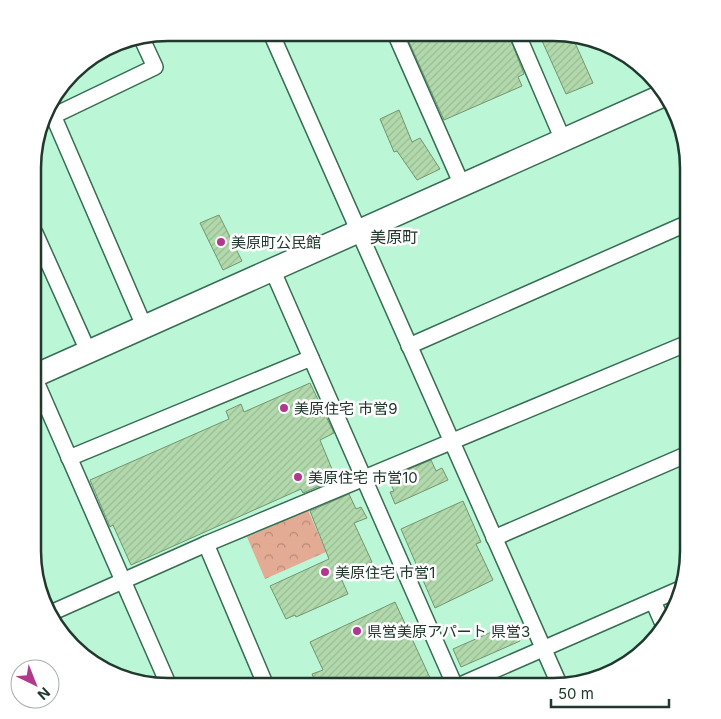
<svg xmlns="http://www.w3.org/2000/svg" width="721" height="719" viewBox="0 0 721 719" font-family="Inter,'Noto Sans JP',sans-serif">
  <defs>
    <pattern id="park-crowns" width="20" height="18" patternUnits="userSpaceOnUse" patternTransform="scale(1.25)"><rect width="20" height="18" fill="#e3aa94"/><path d="M2 6a3 3 0 1 1 6 0M12 15a3 3 0 1 1 6 0" fill="none" stroke="#b88b79"/></pattern>
    <pattern id="building-hatch" width="6" height="6" patternUnits="userSpaceOnUse" patternTransform="scale(1.25)"><rect width="6" height="6" fill="#b2d9ac"/><path d="M-1 1l2-2M0 6l6-6M5 7l2-2" fill="none" stroke="#99bb94"/></pattern>
  </defs>
  <rect width="100%" height="100%" fill="#bbf6d7"/>
  <polygon fill="url(#park-crowns)" points="308,510 326,552 265,579 247,537"/>
  <g fill="url(#building-hatch)" stroke="#72966c">
    <polygon points="405,33 508,33 524,74 518,77 522,86 444,120"/>
    <polygon points="539,34 571,34 593,83 566,94"/>
    <polygon points="399,110 412,142 420,138 440,169 417,180 397,151 394,152 380,119"/>
    <polygon points="219,215 242,261 223,270 200,223"/>
    <polygon points="310,383 334,433 320,440 336,479 303,493 301,489 131,565 113,525 110,527 90,480 229,419 226,411 241,404 244,412"/>
    <polygon points="431,460 436,471 442,468 448,480 395,504 390,492 394,491 388,478"/>
    <polygon points="349,494 356,509 361,507 367,518 354,523 372,562 340,576 348,594 296,617 295,615 286,619 270,586 329,559 310,511"/>
    <polygon points="463,501 481,542 476,544 493,580 435,608 401,529"/>
    <polygon points="395,602 431,680 418,686 317,686 312,674 323,670 310,642"/>
    <polygon points="512,623 520,641 461,667 453,649"/>
  </g>
  <g fill="none" stroke-linecap="round" stroke-linejoin="round">
    <defs>
      <g id="street">
        <polyline points="271,33 560,686"/>
        <polyline points="395,33 462,185"/>
        <polyline points="517,33 563,140"/>
        <polyline points="49,106 144,326"/>
        <polyline points="53,116 155,67 141,37"/>
        <polyline points="35,233 88,351"/>
        <polyline points="272,269 455,686"/>
        <polyline points="409,346 688,223"/>
        <polyline points="34,377 169,686"/>
        <polyline points="69,458 311,358"/>
        <polyline points="494,538 688,454"/>
        <polyline points="206,544 266,686"/>
        <polyline points="653,601 663,624"/>
        <polyline points="53,612 206,544 688,343"/>
        <polyline points="458,686 680,589"/>
      </g>
      <polyline id="secondary" points="34,376 664,95"/>
    </defs>
    <use href="#street" stroke="#366d53" stroke-width="18"/>
    <use href="#secondary" stroke="#366d53" stroke-width="25"/>
    <use href="#street" stroke="#fff" stroke-width="15"/>
    <use href="#secondary" stroke="#fff" stroke-width="22"/>
  </g>
  <g fill="#b0388d" stroke="#fff" stroke-width="2">
    <circle cx="221" cy="242" r="5"/>
    <circle cx="284" cy="408" r="5"/>
    <circle cx="298" cy="477" r="5"/>
    <circle cx="325" cy="572" r="5"/>
    <circle cx="357" cy="631" r="5"/>
  </g>
  <g text-anchor="middle" dominant-baseline="central" stroke-width="5" stroke-linejoin="round" paint-order="stroke">
    <g font-size="15" fill="#21392d" stroke="#fff" text-anchor="start">
      <text x="231" y="242">美原町公民館</text>
      <text x="294" y="408">美原住宅 市営9</text>
      <text x="308" y="477">美原住宅 市営10</text>
      <text x="335" y="572">美原住宅 市営1</text>
      <text x="367" y="631">県営美原アパート 県営3</text>
    </g>
    <g font-size="16" fill="#21392d" stroke="#fff">
      <text x="394" y="237">美原町</text>
    </g>
  </g>
  <path d="M0 0H721V719H0ZM168 41H553A127 127 0 0 1 680 168V551A127 127 0 0 1 553 678H168A127 127 0 0 1 41 551V168A127 127 0 0 1 168 41Z" fill="#fff" fill-rule="evenodd"/>
  <path fill="none" stroke="#21392d" stroke-width="2.5" d="M168 41H553A127 127 0 0 1 680 168V551A127 127 0 0 1 553 678H168A127 127 0 0 1 41 551V168A127 127 0 0 1 168 41Z"/>
  <g transform="translate(35 684) rotate(137)"><circle r="24" fill="#ffffff" stroke="#a6b0ab"/>
  <path d="M0-4L9 19L0 12L-9 19Z" fill="#b0388d"/>
  <text y="-8" font-size="14" font-weight="bold" text-anchor="middle" fill="#21392d">N</text>
  </g>
  <path d="M551 699v8h118v-8" fill="none" stroke="#21392d" stroke-width="2.5"/>
  <text x="558" y="699" font-size="15" fill="#21392d" stroke="#ffffff" stroke-width="4" paint-order="stroke">50 m</text>
</svg>
